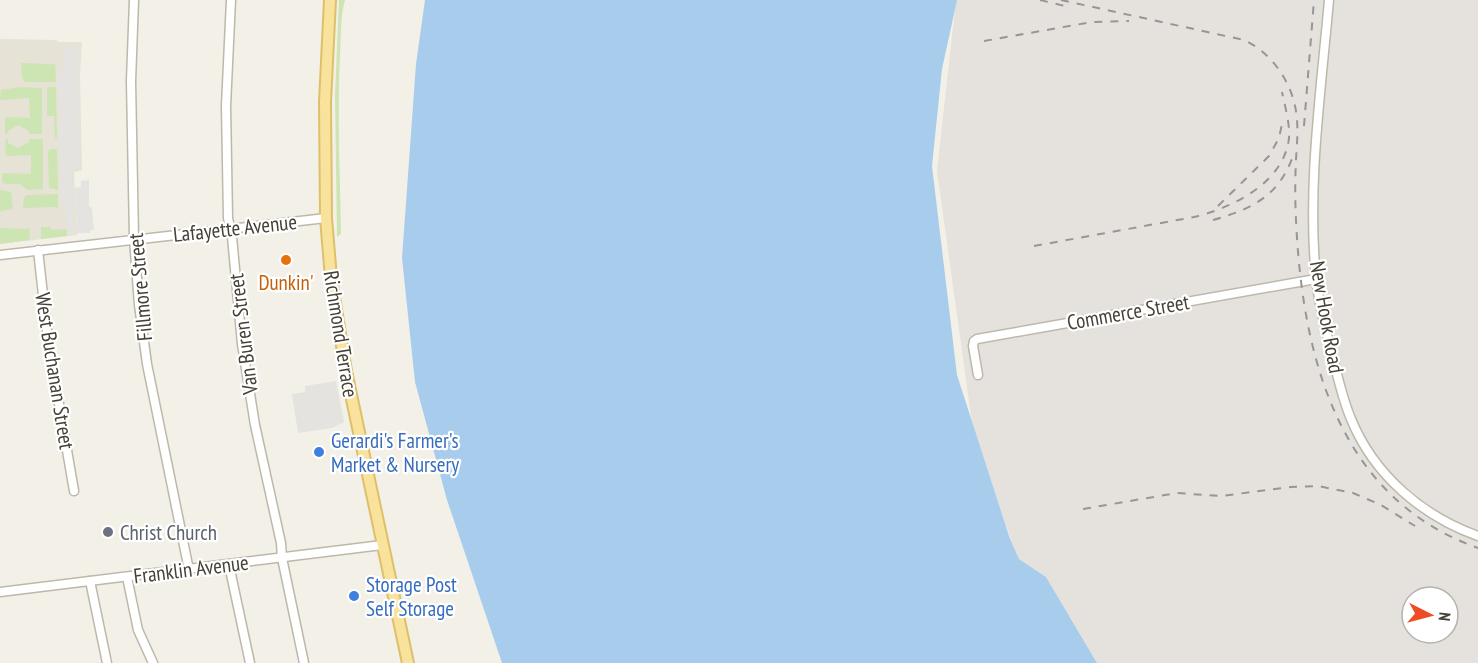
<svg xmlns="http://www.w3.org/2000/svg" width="1478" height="663" viewBox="0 0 1478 663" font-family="'PT Sans Narrow',sans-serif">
  <rect width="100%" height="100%" fill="#f3f0e8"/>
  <polygon fill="#e7e2d6" points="0,39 57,40 58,42 82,42 80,75 82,170 74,172 77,235 0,244"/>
  <path fill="#e5e2dd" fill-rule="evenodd" d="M956,0H1478V663H1097L1046,577L1019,559L976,452L937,171ZM1412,597H1448V633H1412Z"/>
  <g fill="#cce5b3">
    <path d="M339,0H345C340,17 341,37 340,55C337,115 340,174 341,234L337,237L335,95Z"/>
    <polygon points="21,63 49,64 49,65 55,63 56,82 25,82 22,78"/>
    <polygon points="21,87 42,88 42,134 29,134 29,131 18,125 8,131 7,134 5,134 5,117 30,118 29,98 3,100 0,99 1,90"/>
    <polygon points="50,87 56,87 57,138 55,138 54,116 47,116 47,88"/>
    <polygon points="8,139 8,143 18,148 29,142 29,139 43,139 43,189 28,190 20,184 5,184 2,182 2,175 4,173 31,174 31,155 6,156 5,140"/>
    <polygon points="50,149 57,149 58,190 49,188 48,151"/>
    <polygon points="0,190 11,192 13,209 0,211"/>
    <polygon points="58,194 58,208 54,207 23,208 24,198 27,195"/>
    <polygon points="41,227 50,227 51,230 67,229 67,236 41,239"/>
    <polygon points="0,228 26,229 29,228 30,240 0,244"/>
  </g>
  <g fill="#e4e3df">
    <polygon points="64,45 71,45 72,48 78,48 79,121 75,122 75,125 79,125 80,168 74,169 72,171 75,235 67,236 66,205 60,203 58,100 58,68 64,67"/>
    <polygon points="89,180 89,206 92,208 94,230 90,230 90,233 77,233 75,188 81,187 81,181"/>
    <polygon points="336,381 344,422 332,428 298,433 292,394 305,392 305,386"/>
  </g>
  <polygon fill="#a8cdec" points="425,0 957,0 942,69 932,166 957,375 1009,536 1019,559 1046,577 1097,663 502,663 447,500 415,382 402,258 416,64"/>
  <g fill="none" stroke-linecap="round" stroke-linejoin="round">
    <defs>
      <g id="minor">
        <polyline points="134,0 131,81 134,239 139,305 147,364 189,570"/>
        <polyline points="231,0 226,106 228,218 232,237 242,344 255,425 281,543 282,558 304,663"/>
        <path d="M1329,0C1321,92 1307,185 1316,278C1319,304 1326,332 1333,358C1338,379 1343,400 1351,419C1374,475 1422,516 1478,536"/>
        <polyline points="38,250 48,340 74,491"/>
        <polyline points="0,255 326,218"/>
        <polyline points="978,375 973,346 974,341 977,339 1316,279"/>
        <polyline points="229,565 250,663"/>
        <polyline points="127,577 138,630 153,663"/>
        <polyline points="90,581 107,663"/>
        <polyline points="0,592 382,545"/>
      </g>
      <polyline id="major" points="330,0 325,102 326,218 331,278 346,371 408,663"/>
    </defs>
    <use href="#minor" stroke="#beb8ab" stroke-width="11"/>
    <use href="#major" stroke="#ddc06c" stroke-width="14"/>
    <use href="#minor" stroke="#fff" stroke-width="8"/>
    <use href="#major" stroke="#f8e29c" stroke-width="10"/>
    <g stroke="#969696" stroke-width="2" stroke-dasharray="8 8" stroke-linecap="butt">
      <polyline points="1040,0 1069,7"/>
      <path d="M1061,0L1244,40C1270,52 1289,78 1295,106C1299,124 1297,142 1296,160C1295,180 1295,200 1296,220C1302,354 1337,498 1478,548"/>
      <polyline points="984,41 1092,22 1129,21"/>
      <polyline points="1304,126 1314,0"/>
      <polyline points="1218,206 1269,156 1279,138 1283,119"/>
      <path d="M1213,220C1252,209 1279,196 1293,156"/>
      <path d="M1034,246L1194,217C1232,208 1284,183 1289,138C1290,123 1285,107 1282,92"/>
      <polyline points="1083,509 1177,493 1221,496 1291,487 1318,486 1353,493 1381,505 1415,526"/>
    </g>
  </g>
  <circle fill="#e8710a" stroke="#fff" stroke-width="2" cx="286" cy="260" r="6"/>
  <g fill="#3f7fe0" stroke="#fff" stroke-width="2">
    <circle cx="319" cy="452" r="6"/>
    <circle cx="354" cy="596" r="6"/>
  </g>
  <circle fill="#6b7280" stroke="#fff" stroke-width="2" cx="108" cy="532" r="6"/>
  <g text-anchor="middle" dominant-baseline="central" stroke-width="4.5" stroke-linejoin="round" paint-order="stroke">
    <g font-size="21" fill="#464137" stroke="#fff">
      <text transform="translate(235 228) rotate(-6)">Lafayette Avenue</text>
      <text transform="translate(140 287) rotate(-95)">Fillmore Street</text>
      <text transform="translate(1128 312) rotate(-10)">Commerce Street</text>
      <text transform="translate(1327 317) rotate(80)">New Hook Road</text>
      <text transform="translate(243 334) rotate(-97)">Van Buren Street</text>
      <text transform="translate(341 334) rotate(81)">Richmond Terrace</text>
      <text transform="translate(55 371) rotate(81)">West Buchanan Street</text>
      <text transform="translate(191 569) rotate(-7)">Franklin Avenue</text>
    </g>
    <g font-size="21" fill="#c56008" stroke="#fff">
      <text x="286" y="282">Dunkin'</text>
    </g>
    <g font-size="21" fill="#366cbe" stroke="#fff" text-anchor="start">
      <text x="331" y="440">Gerardi's Farmer's<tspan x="331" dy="24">Market &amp; Nursery</tspan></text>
      <text x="366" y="584">Storage Post<tspan x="366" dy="24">Self Storage</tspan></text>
    </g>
    <g font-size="21" fill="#5b616d" stroke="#fff" text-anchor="start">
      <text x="120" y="532">Christ Church</text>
    </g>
  </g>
  <g transform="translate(1430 615) rotate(96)"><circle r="28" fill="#ffffff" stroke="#b5b3af" stroke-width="1.5"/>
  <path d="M0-4.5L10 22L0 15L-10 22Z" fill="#ed4c25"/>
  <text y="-9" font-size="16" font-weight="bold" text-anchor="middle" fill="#464137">N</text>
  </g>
</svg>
